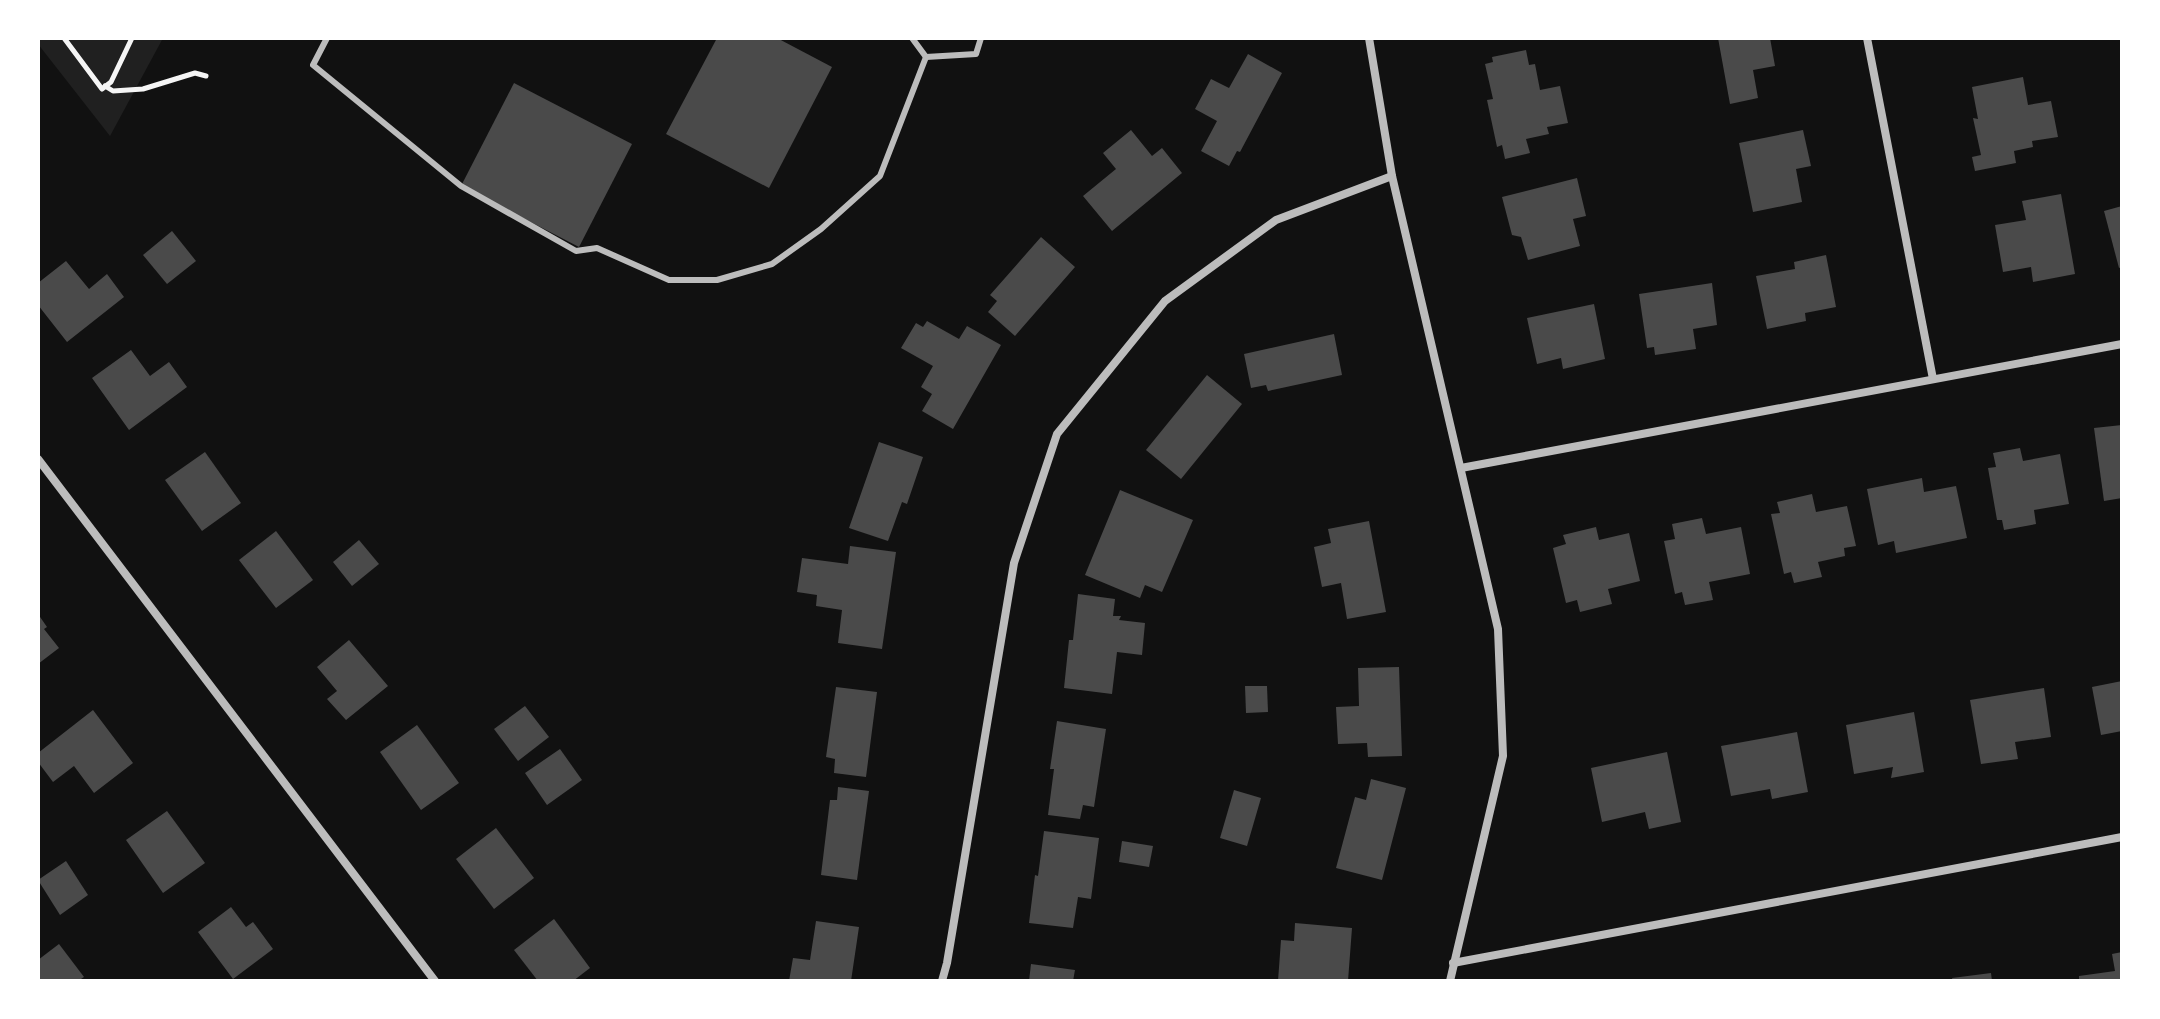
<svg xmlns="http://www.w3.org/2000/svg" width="2160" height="1019" viewBox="0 0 2160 1019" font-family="'Public Sans',sans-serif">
  <rect width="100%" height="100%" fill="#111"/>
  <polygon fill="#202020" points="38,38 163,38 110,136 38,44"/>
  <g fill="#4a4a4a">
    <polygon points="717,38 777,38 832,67 769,188 666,134"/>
    <polygon points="1718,38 1770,38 1775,66 1753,70 1758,98 1730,104"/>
    <polygon points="1526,50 1529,65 1535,64 1540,90 1560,86 1568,123 1547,127 1549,134 1526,139 1530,153 1505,159 1502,145 1497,147 1487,100 1493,99 1485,64 1493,62 1492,57"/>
    <polygon points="1248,54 1282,73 1240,152 1237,151 1229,166 1201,151 1217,121 1195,109 1211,79 1229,88"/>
    <polygon points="2023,77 2028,105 2051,101 2058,137 2032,141 2033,147 2014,151 2016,163 1975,171 1972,157 1981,155 1973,118 1978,119 1972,87"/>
    <polygon points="514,83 632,144 579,247 461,186"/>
    <polygon points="1131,130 1152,156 1162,148 1182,173 1112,231 1083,196 1116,169 1103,153"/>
    <polygon points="1803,130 1811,166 1796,169 1802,202 1753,212 1739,143"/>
    <polygon points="1577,178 1586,216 1573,219 1580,246 1528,260 1521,237 1512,235 1502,197"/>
    <polygon points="2061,194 2075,274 2033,282 2031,267 2003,272 1995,225 2026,220 2022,201"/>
    <polygon points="2122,206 2122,267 2119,268 2104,211"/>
    <polygon points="172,231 196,261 167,284 143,255"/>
    <polygon points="1041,237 1075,267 1015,336 988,312 997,301 990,295"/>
    <polygon points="1826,255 1836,307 1805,313 1806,321 1767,329 1756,276 1795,269 1794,262"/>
    <polygon points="66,261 89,289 107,274 124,297 67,342 38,305 38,283"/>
    <polygon points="1712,283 1717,325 1693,329 1696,349 1655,355 1654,347 1647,348 1639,294"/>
    <polygon points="1594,304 1605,359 1563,369 1561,358 1537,364 1527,318"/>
    <polygon points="927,321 959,339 967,326 1001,345 953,429 922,411 932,394 921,387 933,366 901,348 916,323 923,327"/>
    <polygon points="1334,334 1342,375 1268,391 1266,385 1251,388 1244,354"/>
    <polygon points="131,350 150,376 169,362 187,387 129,430 92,378"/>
    <polygon points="1207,375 1242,404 1181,479 1146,450"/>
    <polygon points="2122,425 2122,498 2104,501 2094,428"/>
    <polygon points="879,442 923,457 907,504 902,502 888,541 849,528"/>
    <polygon points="2020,448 2023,461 2060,454 2069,504 2034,510 2036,524 2004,530 2002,520 1997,520 1988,468 1996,467 1993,453"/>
    <polygon points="205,452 241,503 202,531 165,480"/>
    <polygon points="1922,478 1924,492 1956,486 1967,538 1896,553 1894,541 1878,545 1867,489"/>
    <polygon points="1120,490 1193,520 1162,592 1145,585 1140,598 1085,575"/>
    <polygon points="1812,494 1816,512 1847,506 1856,546 1844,548 1845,556 1818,562 1822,577 1794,583 1791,572 1784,574 1771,514 1780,513 1777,502"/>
    <polygon points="1702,518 1706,534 1741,527 1750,574 1709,582 1713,600 1685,605 1682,592 1675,594 1664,541 1675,539 1672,524"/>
    <polygon points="1369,521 1386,612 1347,619 1341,583 1322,587 1314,547 1331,543 1328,529"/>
    <polygon points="1596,527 1599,540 1629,533 1640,581 1608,589 1612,604 1580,612 1577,600 1566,603 1553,548 1566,544 1563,535"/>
    <polygon points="276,531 313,580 276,608 239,560"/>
    <polygon points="359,540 379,564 352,586 333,562"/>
    <polygon points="850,546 896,552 882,649 838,643 842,610 816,606 817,595 797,592 802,558 848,564"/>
    <polygon points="1078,594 1115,599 1113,616 1121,616 1119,620 1145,623 1142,655 1117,652 1112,694 1064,688 1069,640 1073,640"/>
    <polygon points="38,614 47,627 44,629 59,648 38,664"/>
    <polygon points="349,640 388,686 346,720 327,699 337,691 317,667"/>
    <polygon points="1399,667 1402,756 1368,757 1367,743 1338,744 1336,707 1359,706 1358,668"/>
    <polygon points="2122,681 2122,731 2101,735 2092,687"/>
    <polygon points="1245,686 1267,686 1268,712 1246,713"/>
    <polygon points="836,687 877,692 866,777 834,773 835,759 826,757"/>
    <polygon points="2044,688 2051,737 2015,742 2018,759 1981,764 1970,700"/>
    <polygon points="525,706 549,737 518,761 494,729"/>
    <polygon points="93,710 133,763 94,793 74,766 53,782 38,762 38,753"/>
    <polygon points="1914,712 1924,772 1891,778 1893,767 1854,774 1846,725"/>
    <polygon points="1057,721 1106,729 1094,807 1083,805 1080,819 1048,815 1054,769 1050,769"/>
    <polygon points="417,725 459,783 421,810 380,752"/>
    <polygon points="1797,732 1808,792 1772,799 1770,789 1731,796 1721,746"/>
    <polygon points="560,749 582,780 547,805 525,773"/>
    <polygon points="1667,752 1681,822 1649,829 1645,812 1602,822 1591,768"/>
    <polygon points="1371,779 1406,788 1382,880 1336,868 1355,797 1366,800"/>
    <polygon points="838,787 869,791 857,880 821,875 830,800 837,800"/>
    <polygon points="1234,790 1261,798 1247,846 1220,838"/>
    <polygon points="167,811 205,863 163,893 126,840"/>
    <polygon points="496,828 534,878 494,909 456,859"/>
    <polygon points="1044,831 1099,838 1091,899 1078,897 1073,928 1029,923 1035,875 1038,876"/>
    <polygon points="1122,841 1153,846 1149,867 1119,862"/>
    <polygon points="66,861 88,895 60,915 38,880"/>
    <polygon points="231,907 246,927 253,922 273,949 233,979 198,932"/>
    <polygon points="554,919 590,968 573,981 538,981 514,950"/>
    <polygon points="816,921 859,927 851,981 789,981 793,958 810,960"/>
    <polygon points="1295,923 1352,928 1348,981 1278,981 1281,940 1294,941"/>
    <polygon points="59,944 84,977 78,981 38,981 38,960"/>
    <polygon points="2122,952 2122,981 2079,981 2079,976 2115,971 2112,954"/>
    <polygon points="1031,964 1075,970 1073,981 1029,981"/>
    <polygon points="1991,973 1992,981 1953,981 1952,978"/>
  </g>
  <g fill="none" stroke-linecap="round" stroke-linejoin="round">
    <g stroke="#f5f5f5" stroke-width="5">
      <polyline points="64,38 102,89 111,82 132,38"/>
      <polyline points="105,86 113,91 143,89 195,73 206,76"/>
    </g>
    <g stroke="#bcbcbc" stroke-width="6">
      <polyline points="327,38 313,65 461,186 576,251 597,248 669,280 717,280 772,264 821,229 880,176 926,57"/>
      <polyline points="912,38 926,57"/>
      <polyline points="926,57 976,54 981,38"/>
    </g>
    <g stroke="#bcbcbc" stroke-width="8">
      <polyline points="1369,38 1392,176 1498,629 1503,756 1450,981"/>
      <polyline points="1867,38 1933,379"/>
      <polyline points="38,459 435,981"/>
      <polyline points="1461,468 2122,344"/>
      <polyline points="1453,963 2122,837"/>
      <polyline points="942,981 947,963 1014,563 1057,434 1165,301 1276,220 1392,176"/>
    </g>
  </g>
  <rect width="2160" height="1019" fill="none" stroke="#ffffff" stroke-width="80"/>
</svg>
